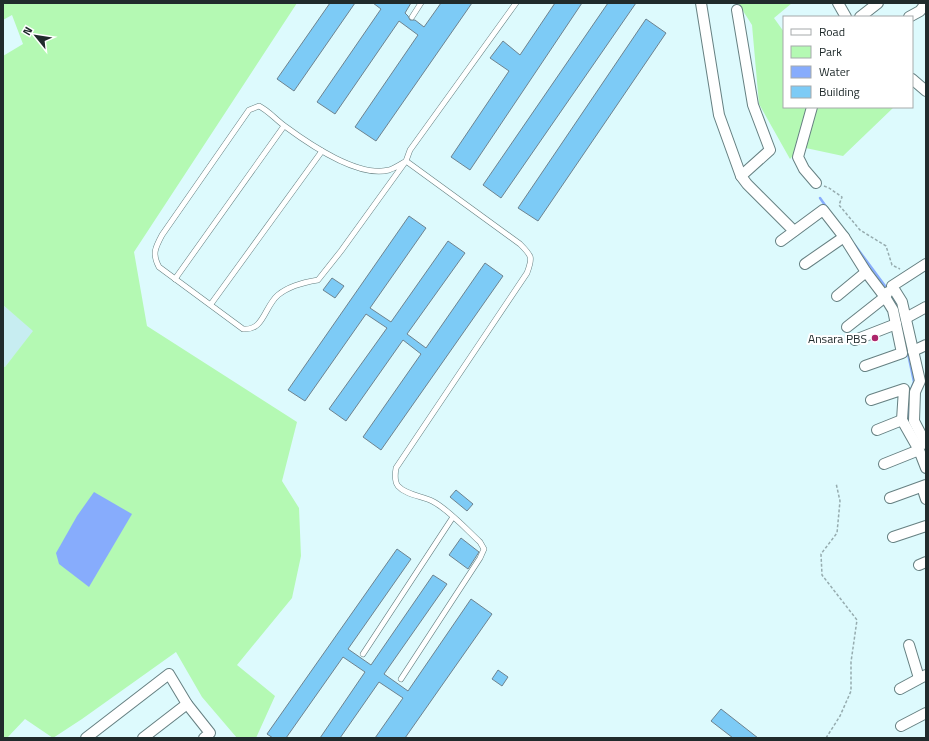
<svg xmlns="http://www.w3.org/2000/svg" width="929" height="741" viewBox="0 0 929 741" font-family="'Titillium Web',sans-serif">
  <rect width="100%" height="100%" fill="#ddfafd"/>
  <polygon fill="#c7edf1" points="3,305 34,331 5,367 3,366"/>
  <g fill="#b4f9b3">
    <polygon points="3,3 297,3 134,252 147,326 297,422 282,481 299,508 301,556 292,598 237,665 275,696 256,738 237,738 202,697 176,652 82,719 53,738 25,719 7,738 3,738 3,366 5,367 33,331 3,305 3,56 23,44 12,15 3,20"/>
    <polygon points="738,3 792,3 774,18 784,32 784,107 894,107 843,156 801,147 790,159 759,104 752,25"/>
  </g>
  <polygon fill="#87acfc" points="94,492 132,514 89,587 59,564 56,553 77,516"/>
  <g fill="none" stroke-linecap="round" stroke-linejoin="round">
    <g stroke="#87acfc" stroke-width="2.5">
      <polyline points="820,198 827,208"/>
      <polyline points="854,244 888,290"/>
      <polyline points="890,294 898,306 914,382 910,392 908,420 909,422"/>
    </g>
  </g>
  <g fill="#7dcbf6" stroke="#6e838f">
    <polygon points="330,3 355,3 294,91 277,79"/>
    <polygon points="373,3 411,3 405,13 408,16 410,20 415,20 424,27 441,3 472,3 376,141 355,127 418,35 399,21 335,114 317,102 381,9"/>
    <polygon points="555,3 582,3 470,170 451,157 509,71 490,58 503,41 520,55"/>
    <polygon points="608,3 636,3 501,198 483,185"/>
    <polygon points="646,19 666,33 538,221 518,208"/>
    <polygon points="409,216 426,228 370,308 391,322 448,241 465,253 407,334 426,348 485,263 503,276 381,450 363,437 421,354 403,340 346,421 329,409 387,328 366,314 305,401 288,390"/>
    <polygon points="332,278 344,286 335,298 323,290"/>
    <polygon points="456,490 473,504 467,511 450,497"/>
    <polygon points="461,538 479,552 468,569 449,555"/>
    <polygon points="397,549 411,559 348,649 371,665 433,575 447,584 384,674 408,691 471,599 492,614 405,738 375,738 403,698 379,682 340,738 320,738 365,672 343,657 286,738 273,738 267,734"/>
    <polygon points="498,670 508,677 502,686 492,679"/>
    <polygon points="721,709 758,738 733,738 711,721"/>
  </g>
  <g fill="none" stroke-linecap="round" stroke-linejoin="round">
    <defs>
      <g id="lane">
        <polyline points="412,17 421,3"/>
        <path d="M406,161C401,164 395,168 389,170C359,178 309,144 286,127C276,120 269,111 259,106L249,110L162,235C155,248 152,254 159,267L243,329C264,331 264,307 278,295C289,286 305,282 318,280L341,251L406,161L410,150L516,3"/>
        <polyline points="175,279 284,126"/>
        <polyline points="211,304 322,151"/>
        <polyline points="363,654 453,517"/>
        <path d="M401,679L480,558L484,549L480,542C467,530 447,508 432,501C422,496 406,495 398,486C394,481 395,474 396,468L527,273C533,257 532,256 520,244L406,161"/>
      </g>
      <g id="street">
        <polyline points="701,3 719,115 741,176 747,184 794,231"/>
        <polyline points="838,3 846,17"/>
        <polyline points="737,10 753,105 770,150 741,176"/>
        <polyline points="860,17 878,3"/>
        <polyline points="909,17 920,11 926,3"/>
        <polyline points="912,79 926,91"/>
        <polyline points="812,107 798,157 804,169 816,183"/>
        <polyline points="781,241 823,210 844,237 866,272 885,297 893,310 902,353 865,366"/>
        <polyline points="805,264 844,237"/>
        <polyline points="926,264 892,286 902,302 920,381 915,392 914,421 926,444"/>
        <polyline points="837,296 866,272"/>
        <polyline points="906,318 926,307"/>
        <polyline points="847,327 885,297 888,292"/>
        <polyline points="855,340 896,324"/>
        <polyline points="913,351 926,345"/>
        <polyline points="871,400 904,389 902,420 919,450 926,468"/>
        <polyline points="877,430 902,420"/>
        <polyline points="884,464 919,450"/>
        <polyline points="926,490 924,493 926,499"/>
        <polyline points="890,498 926,485"/>
        <polyline points="893,537 926,526"/>
        <polyline points="919,565 926,562"/>
        <polyline points="909,645 919,678"/>
        <polyline points="900,689 926,675"/>
        <polyline points="901,726 926,713"/>
        <polyline points="86,738 169,674 187,704 210,733 204,738"/>
        <polyline points="143,738 187,704"/>
      </g>
    </defs>
    <use href="#lane" stroke="#668082" stroke-width="6"/>
    <use href="#street" stroke="#668082" stroke-width="12"/>
    <g stroke="#96acaf" stroke-width="1.5" stroke-dasharray="3 2" stroke-linecap="butt">
      <polyline points="824,186 829,188 842,197 839,205 860,230 886,246 892,265 900,269"/>
      <polyline points="826,738 840,716 851,691 851,662 857,620 822,575 821,554 837,533 840,501 836,483"/>
    </g>
    <use href="#lane" stroke="#fff" stroke-width="5"/>
    <use href="#street" stroke="#fff" stroke-width="10"/>
  </g>
  <circle fill="#ad266b" stroke="#fff" stroke-width="1.5" cx="875" cy="338" r="4"/>
  <g text-anchor="middle" dominant-baseline="central" stroke-width="4" stroke-linejoin="round" paint-order="stroke">
    <g font-size="12" fill="#202b2c" stroke="#fff" text-anchor="end">
      <text x="867" y="338">Ansara PBS</text>
    </g>
  </g>
  <rect width="929" height="741" fill="none" stroke="#202b2c" stroke-width="8"/>
  <rect x="783" y="16" width="130" height="92" fill="#ffffff" stroke="#a6aaab"/>
  <rect x="791" y="29" width="20" height="6" fill="#ffffff" stroke="#a6aaab"/>
  <text x="819" y="36" font-size="12" fill="#202b2c">Road</text>
  <rect x="791" y="46" width="20" height="12" fill="#b4f9b3" stroke="#a6aaab"/>
  <text x="819" y="56" font-size="12" fill="#202b2c">Park</text>
  <rect x="791" y="66" width="20" height="12" fill="#87acfc" stroke="#a6aaab"/>
  <text x="819" y="76" font-size="12" fill="#202b2c">Water</text>
  <rect x="791" y="86" width="20" height="12" fill="#7dcbf6" stroke="#a6aaab"/>
  <text x="819" y="96" font-size="12" fill="#202b2c">Building</text>
  <g transform="translate(36 36) rotate(300)" stroke="#ffffff" stroke-width="3" paint-order="stroke">
  <path d="M0-3L7 15L0 10L-7 15Z" fill="#202b2c"/>
  <text y="-6" font-size="11" font-weight="bold" text-anchor="middle" fill="#202b2c">N</text>
  </g>
</svg>
